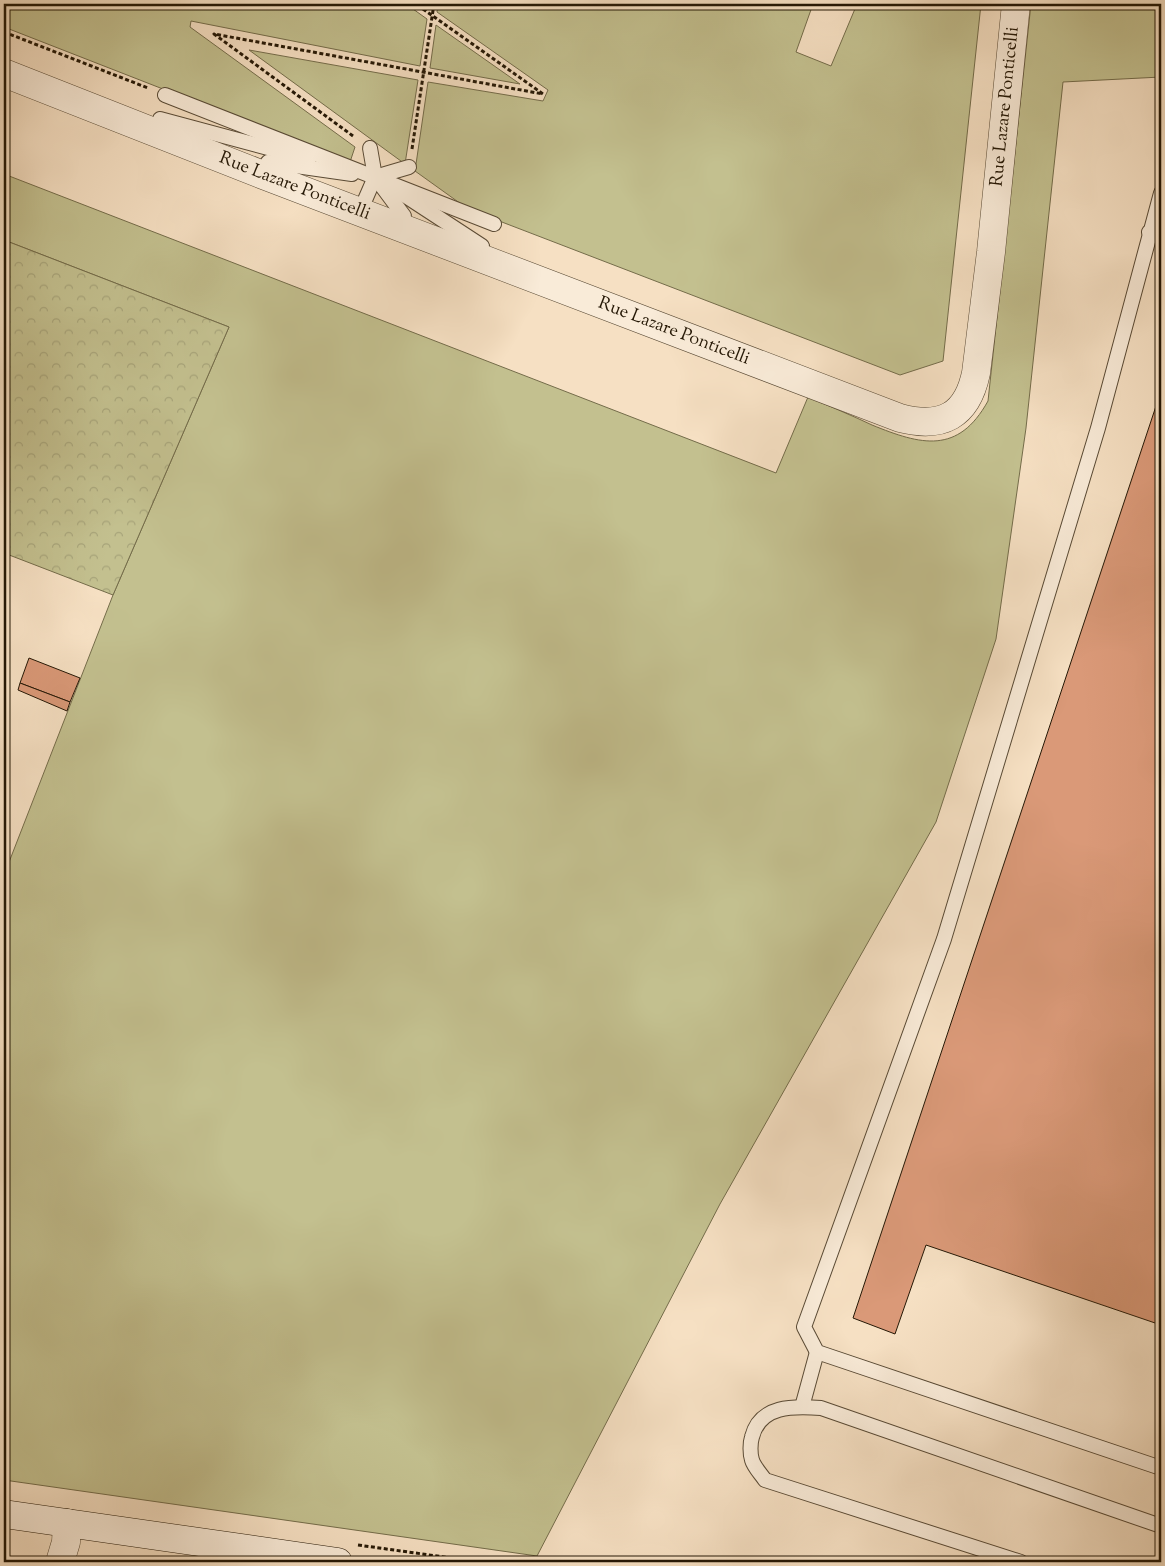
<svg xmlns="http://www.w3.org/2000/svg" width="1165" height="1566" viewBox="0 0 1165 1566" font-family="'Sorts Mill Goudy',serif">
  <defs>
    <pattern id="forest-crowns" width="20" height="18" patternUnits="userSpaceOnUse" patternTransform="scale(1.25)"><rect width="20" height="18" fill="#c3c08f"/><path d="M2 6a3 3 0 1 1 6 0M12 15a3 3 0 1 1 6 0" fill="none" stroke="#a7a47a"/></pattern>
  </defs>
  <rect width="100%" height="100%" fill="#f6e0c3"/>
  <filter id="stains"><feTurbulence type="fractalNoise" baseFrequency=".004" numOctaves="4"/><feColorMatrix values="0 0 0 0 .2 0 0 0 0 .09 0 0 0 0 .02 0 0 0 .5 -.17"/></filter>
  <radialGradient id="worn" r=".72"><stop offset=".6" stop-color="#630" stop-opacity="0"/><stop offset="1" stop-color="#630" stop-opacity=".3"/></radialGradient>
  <g fill="#c3c08f" stroke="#746c4a">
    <polygon points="4,4 301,4 304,6 306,4 406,4 427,19 420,66 191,21 190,27 355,147 350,162 4,27"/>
    <polygon points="438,4 813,4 796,52 831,66 857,4 981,4 943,361 900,375 468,209 415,171 428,82 543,101 548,90 437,12"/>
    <path d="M1031,4H1161V77L1063,82L1026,428L996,639L936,822L720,1204L537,1556L4,1480V875L113,595L229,327L4,240V174L776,473L808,397C829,406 851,415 872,425C921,445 958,455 988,401Z"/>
    <polygon points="436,25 520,84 430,68"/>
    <polygon points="249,50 418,80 405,164"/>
  </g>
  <polygon fill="url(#forest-crowns)" stroke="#746c4a" points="4,240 229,327 113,595 4,553"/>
  <g fill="#da9978" stroke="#251806">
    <polygon points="1161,391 1161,1325 926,1245 895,1334 853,1318"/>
    <polygon points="29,658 80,678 70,702 20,683"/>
    <polygon points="20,683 70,702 67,711 18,690"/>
  </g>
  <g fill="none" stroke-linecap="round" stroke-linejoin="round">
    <defs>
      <g id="lane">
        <polyline points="165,95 494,224"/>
        <polyline points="160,119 309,159"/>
        <polyline points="268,162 352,174"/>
        <polyline points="401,193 482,246"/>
        <polyline points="1161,193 1098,428 944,939 804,1327 817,1352 1161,1468"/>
        <polyline points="365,200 375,177 370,148"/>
        <polyline points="404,216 375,177 409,167"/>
        <polyline points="1149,232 1161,236"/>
        <polyline points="802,1407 817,1352"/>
        <path d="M1021,1562L765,1480C761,1474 754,1467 752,1460C750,1454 750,1443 752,1437C760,1405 793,1406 821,1408L1161,1526"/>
      </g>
      <g id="street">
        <path id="s1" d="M4,73L263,175L900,418C942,429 967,416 976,373L991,252L1016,4"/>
        <polyline points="60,1562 66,1542 67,1523"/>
      </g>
      <polyline id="secondary" points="4,1514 338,1562"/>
    </defs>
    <use href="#lane" stroke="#594a35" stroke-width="16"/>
    <use href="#street" stroke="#594a35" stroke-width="29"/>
    <use href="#secondary" stroke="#251806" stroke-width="29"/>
    <g stroke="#251806" stroke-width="3" stroke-dasharray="4 2.5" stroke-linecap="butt">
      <polyline points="4,32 148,88"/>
      <polyline points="353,136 214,34 543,94 416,4"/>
      <polyline points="412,149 434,4"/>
      <polyline points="358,1545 480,1562"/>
    </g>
    <use href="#lane" stroke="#f9ebd8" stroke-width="14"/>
    <use href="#street" stroke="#f9ebd8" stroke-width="28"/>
    <use href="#secondary" stroke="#f9ebd8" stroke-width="28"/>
  </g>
  <g text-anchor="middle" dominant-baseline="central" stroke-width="4" stroke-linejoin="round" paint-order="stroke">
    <g font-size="18" fill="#251806" stroke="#f9ebd8">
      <text stroke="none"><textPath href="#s1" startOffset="1331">Rue Lazare Ponticelli</textPath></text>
      <text stroke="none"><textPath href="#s1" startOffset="312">Rue Lazare Ponticelli</textPath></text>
      <text stroke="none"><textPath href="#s1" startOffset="718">Rue Lazare Ponticelli</textPath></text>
    </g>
  </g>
  <rect width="1165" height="1566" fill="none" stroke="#f6e0c3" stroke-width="20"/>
  <rect x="5" y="5" width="1155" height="1556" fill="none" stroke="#251806" stroke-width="2.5"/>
  <rect x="10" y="10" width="1145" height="1546" fill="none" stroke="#251806"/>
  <rect width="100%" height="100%" filter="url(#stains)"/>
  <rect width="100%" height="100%" fill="url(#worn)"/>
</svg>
